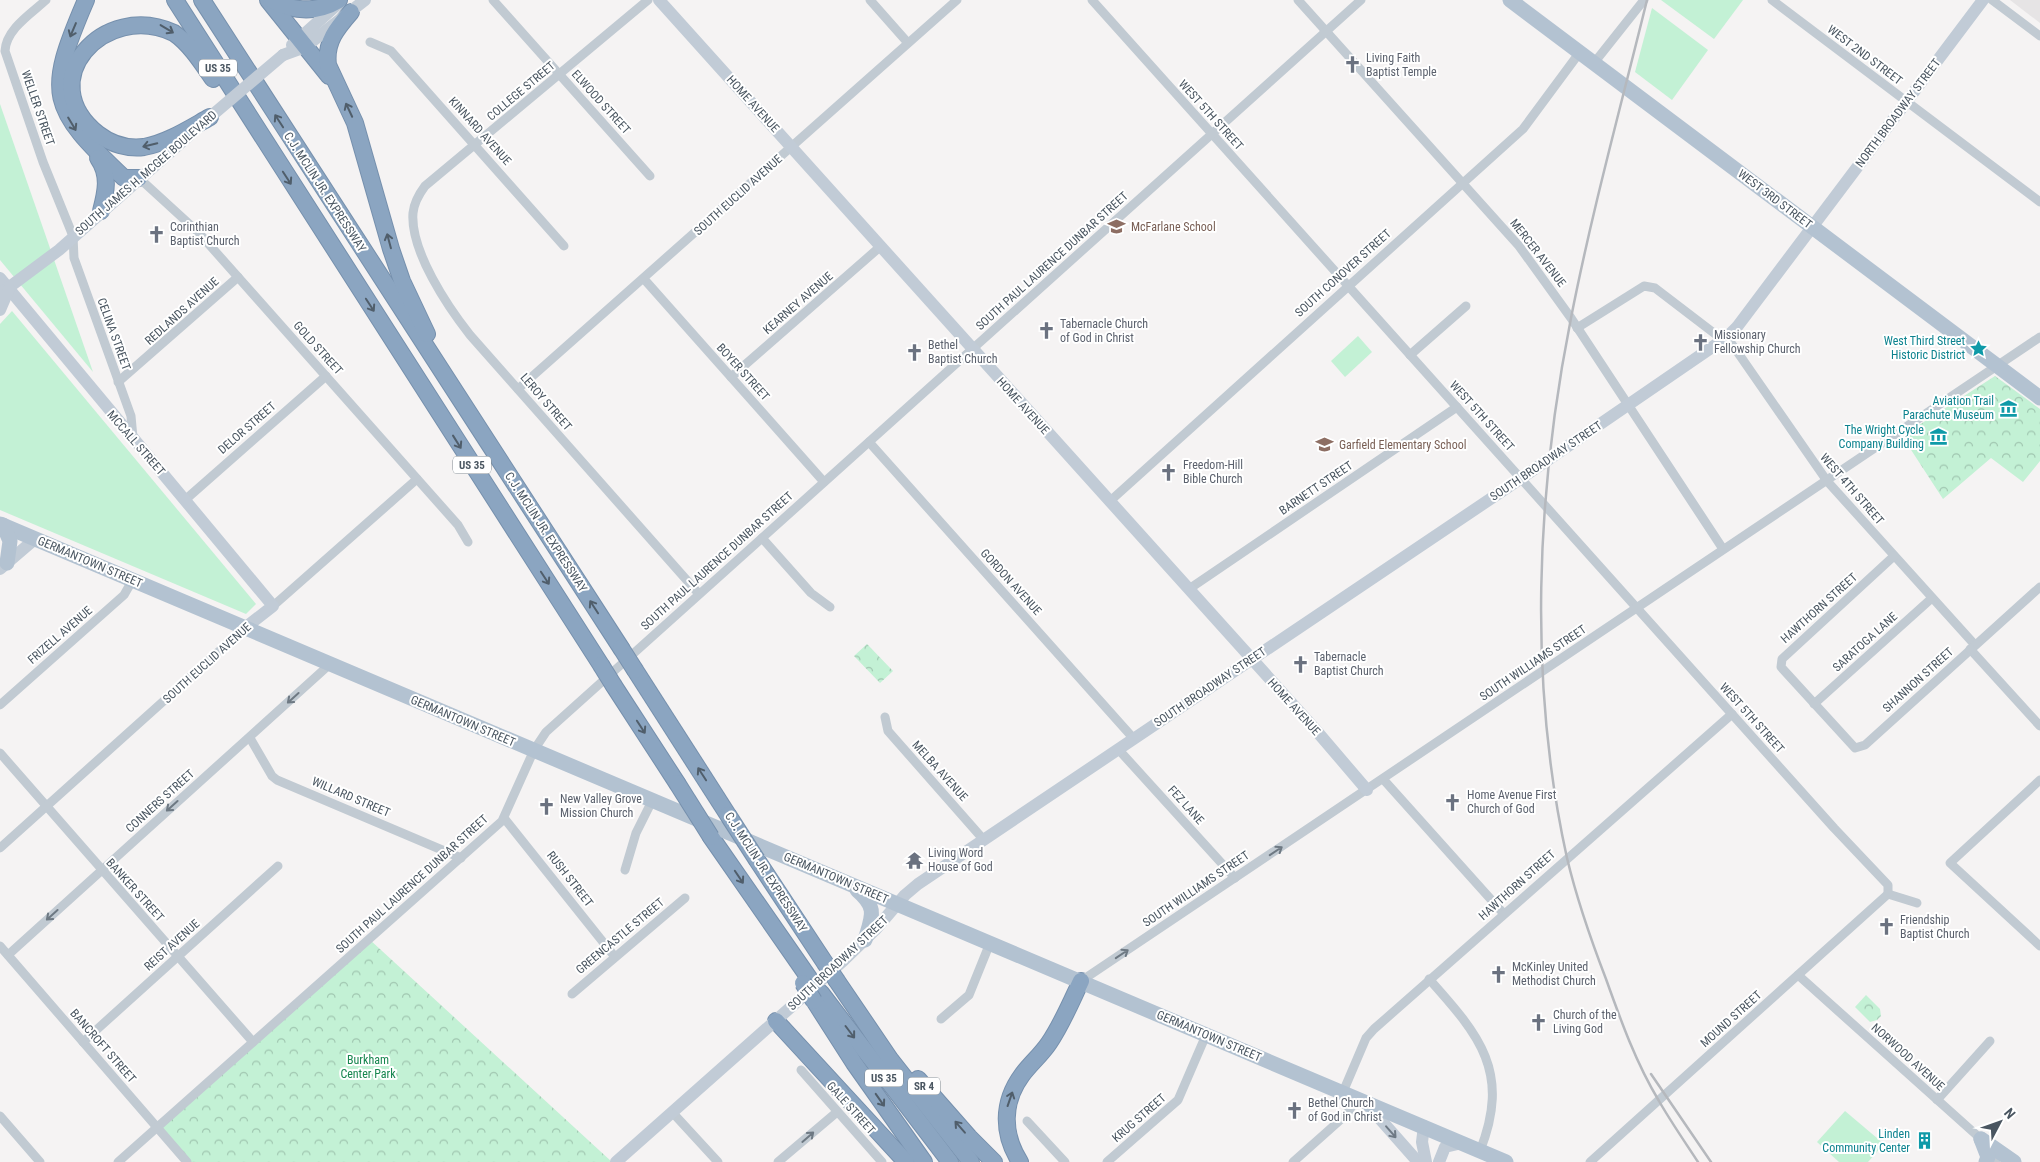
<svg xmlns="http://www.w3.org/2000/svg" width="2040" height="1162" viewBox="0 0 2040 1162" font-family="'Roboto Condensed',sans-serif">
  <defs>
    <pattern id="forest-crowns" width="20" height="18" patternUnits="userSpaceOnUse" patternTransform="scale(1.25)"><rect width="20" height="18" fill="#c3f1d5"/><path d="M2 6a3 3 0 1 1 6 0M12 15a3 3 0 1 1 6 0" fill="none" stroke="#a0c6b0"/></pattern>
  </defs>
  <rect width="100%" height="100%" fill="#f5f3f3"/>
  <polygon fill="#e6e4e5" points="2010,0 2040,0 2040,23"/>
  <g fill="#c3f1d5">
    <polygon points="1661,0 1743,0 1714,39"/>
    <polygon points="1652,8 1708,50 1672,100 1635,72"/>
    <polygon points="0,104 93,372 0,260"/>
    <polygon points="12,311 256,604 246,614 0,510 0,324"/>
    <polygon points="1358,336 1372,352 1345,377 1331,361"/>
    <polygon points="1845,1111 1884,1144 1868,1162 1839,1162 1817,1142"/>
  </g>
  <g fill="url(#forest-crowns)">
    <polygon points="1995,376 2040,409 2040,461 2023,482 1991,458 1943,499 1902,436"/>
    <polygon points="867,644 893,671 880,683 854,656"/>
    <polygon points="369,939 612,1162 187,1162 157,1128"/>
    <polygon points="1866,995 1880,1009 1881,1016 1877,1020 1870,1022 1855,1007"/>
  </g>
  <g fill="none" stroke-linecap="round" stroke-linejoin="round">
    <defs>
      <g id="highway">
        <path d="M86,0C45,95 49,107 124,178H139"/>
        <polyline points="175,0 601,665"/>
        <polyline points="202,0 621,648"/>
        <polyline points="268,0 329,76"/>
        <path d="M271,0C294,12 317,13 339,0"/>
        <path d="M351,12C337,28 325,42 328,65L355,123L391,249L402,281L427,334"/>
        <path d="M210,117C190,128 167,143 144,147C128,149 111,144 98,134C31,81 104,0 174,33C190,44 202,63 213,79"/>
        <path d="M98,158C110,175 106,192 101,211"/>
        <polyline points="635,670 728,815"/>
        <polyline points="614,686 677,783"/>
        <polyline points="711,837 809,978"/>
        <polyline points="757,860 825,963"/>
        <polyline points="837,981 890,1059 971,1162"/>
        <polyline points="821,993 950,1162"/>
        <polyline points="815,1002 854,1063 924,1162"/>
        <polyline points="776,1021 906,1162"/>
        <polyline points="918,1079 969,1137 994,1162"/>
        <path d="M1020,1162C1002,1134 1002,1102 1022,1075C1030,1064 1041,1055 1049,1043C1062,1024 1071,1002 1081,981"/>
      </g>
    </defs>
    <use href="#highway" stroke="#7690ad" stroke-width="18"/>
    <g stroke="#c1cad2" stroke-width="9">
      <path d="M46,0C32,13 6,29 5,51L43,162L73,236L74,258L131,416L133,438"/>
      <polyline points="493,0 650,176"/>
      <path d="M648,0L425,186C419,194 414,203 413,213C410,251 448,307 470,335L699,594"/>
      <polyline points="870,0 908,43"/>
      <polyline points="1092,0 1834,828 1888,885 1888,894"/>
      <polyline points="1298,0 1519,246 1571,318 1723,549"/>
      <polyline points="1772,0 2040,202"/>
      <polyline points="1992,0 2040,36"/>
      <polyline points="370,42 391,51 564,246"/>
      <polyline points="1594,63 1644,0"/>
      <polyline points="139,178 198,232 458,525 468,542"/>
      <polyline points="644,279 824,482"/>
      <polyline points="1577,328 1644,286 1655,288 1723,340"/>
      <polyline points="1727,337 1827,481 1975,645"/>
      <polyline points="1410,355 1466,306"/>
      <polyline points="731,377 881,246"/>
      <polyline points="118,382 238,277"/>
      <polyline points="518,389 957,0"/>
      <polyline points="869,442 1134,739"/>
      <polyline points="185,500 326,376"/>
      <polyline points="1109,502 1523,129 1580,52"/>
      <polyline points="762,538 811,593 830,607"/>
      <polyline points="1894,556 1782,659 1781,667 1855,748 1865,745 2040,587"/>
      <polyline points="1189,589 1457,407"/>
      <polyline points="273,606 417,479"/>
      <polyline points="1970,649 2040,726"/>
      <polyline points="1814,704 1932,598"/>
      <polyline points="0,705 124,595 132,581"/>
      <polyline points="885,717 888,731 983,839"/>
      <polyline points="250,738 272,776 277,780 461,858"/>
      <polyline points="1118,749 1235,878"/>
      <polyline points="0,753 253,1042"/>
      <polyline points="1383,779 1504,914"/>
      <polyline points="2040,780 1950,863 2040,946"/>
      <polyline points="504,818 615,957"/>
      <polyline points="0,848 246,627"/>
      <polyline points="625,870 636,833 653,799"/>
      <polyline points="1888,894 1917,903"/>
      <polyline points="0,946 187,1162"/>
      <polyline points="8,955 329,665"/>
      <polyline points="1798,975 1981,1139 1996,1162"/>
      <path d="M1429,979C1480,1036 1511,1072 1480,1151"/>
      <polyline points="1081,981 2040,337"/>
      <polyline points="572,994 685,898"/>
      <polyline points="941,1019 969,995 990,943"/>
      <polyline points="83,1042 278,866"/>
      <polyline points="801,1070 882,1162"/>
      <polyline points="1343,1092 1366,1038 1374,1029 1732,714"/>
      <polyline points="1937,1100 1990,1041"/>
      <polyline points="672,1112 718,1162"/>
      <polyline points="0,1116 40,1162"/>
      <polyline points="1027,1121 1065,1162"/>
      <polyline points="118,1162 502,821 534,750 546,732 1361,0"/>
      <polyline points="778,1162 837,1112"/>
      <polyline points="1107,1162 1178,1100 1206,1035"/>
      <polyline points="1293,1162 1347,1114 1357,1098"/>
      <polyline points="1590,1162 1888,894"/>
    </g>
    <g stroke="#c1cbd6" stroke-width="12">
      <polyline points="659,0 1314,728 1367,790"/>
      <polyline points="292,45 339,3"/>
      <polyline points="283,55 305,47 365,0"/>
      <polyline points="0,278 273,606 246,627"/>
      <polyline points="0,294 59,250 193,132"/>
      <polyline points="0,310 9,289"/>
      <polyline points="0,569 35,539"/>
      <polyline points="1365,1102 1418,1162"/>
      <polyline points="1424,1126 1422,1142 1426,1162"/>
      <polyline points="616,1162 844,960 875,930 905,895 918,884 1520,479 1727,337 1737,327 1983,0"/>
      <polyline points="1439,1162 1445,1147 1462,1143"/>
    </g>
    <g stroke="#b3c2d1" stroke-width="15">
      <polyline points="1510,0 2040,398"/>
      <polyline points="0,524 1506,1162"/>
      <polyline points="3,525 10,541 7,563"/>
      <path d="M857,890C878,908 872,916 865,940"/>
      <polyline points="1981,1139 2014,1162"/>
      <polyline points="1981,1139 1988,1157 1986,1162"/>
    </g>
    <use href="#highway" stroke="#8ba5c1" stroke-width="16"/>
    <g stroke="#b5b8bd" stroke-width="2.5">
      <path d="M1647,0C1621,106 1592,211 1571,318C1536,494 1528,682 1567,858C1577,900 1591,940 1606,979C1621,1021 1636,1063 1659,1101C1671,1122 1685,1142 1698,1162"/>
      <polyline points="1651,1074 1711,1162"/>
    </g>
    <defs>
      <g id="highway-bridge">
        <polyline points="621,648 635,670"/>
        <polyline points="601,665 614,686"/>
        <polyline points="677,783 711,837"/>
        <polyline points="728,815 757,860"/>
        <polyline points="825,963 837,981"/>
        <polyline points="803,983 814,1001"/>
      </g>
    </defs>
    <use href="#highway-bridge" stroke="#7690ad" stroke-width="18" stroke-linecap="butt"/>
    <polyline stroke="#c1cbd6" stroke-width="12" points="210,117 283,55"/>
    <use href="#highway-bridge" stroke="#8ba5c1" stroke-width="16"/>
  </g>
  <defs><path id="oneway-shaft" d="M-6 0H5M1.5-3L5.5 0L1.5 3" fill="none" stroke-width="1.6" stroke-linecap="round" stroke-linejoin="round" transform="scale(1.25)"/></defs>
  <g stroke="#505e6b">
    <use href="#oneway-shaft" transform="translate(167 29) rotate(31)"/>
    <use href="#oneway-shaft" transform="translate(73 30) rotate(113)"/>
    <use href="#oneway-shaft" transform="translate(349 110) rotate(-115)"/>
    <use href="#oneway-shaft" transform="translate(279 121) rotate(-123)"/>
    <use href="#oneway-shaft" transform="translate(72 124) rotate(59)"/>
    <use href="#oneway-shaft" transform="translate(150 145) rotate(166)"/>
    <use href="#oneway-shaft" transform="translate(287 178) rotate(57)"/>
    <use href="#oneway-shaft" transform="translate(389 241) rotate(-105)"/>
    <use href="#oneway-shaft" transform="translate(370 305) rotate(57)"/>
    <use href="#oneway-shaft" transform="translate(457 442) rotate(58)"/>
    <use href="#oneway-shaft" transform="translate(545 578) rotate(57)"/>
    <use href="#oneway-shaft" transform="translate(594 607) rotate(-123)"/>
    <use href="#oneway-shaft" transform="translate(641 727) rotate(57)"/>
    <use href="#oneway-shaft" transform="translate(702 774) rotate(-123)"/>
    <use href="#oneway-shaft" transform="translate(739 877) rotate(56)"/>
    <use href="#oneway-shaft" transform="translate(850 1032) rotate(53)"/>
    <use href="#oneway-shaft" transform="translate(1010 1099) rotate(-71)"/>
    <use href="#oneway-shaft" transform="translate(880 1100) rotate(55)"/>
    <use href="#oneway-shaft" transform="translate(960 1127) rotate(-131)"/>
  </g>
  <g stroke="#6e7983">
    <use href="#oneway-shaft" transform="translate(293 698) rotate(138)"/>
    <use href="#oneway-shaft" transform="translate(172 806) rotate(138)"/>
    <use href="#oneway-shaft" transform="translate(1276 851) rotate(-34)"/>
    <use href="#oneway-shaft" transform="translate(52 915) rotate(138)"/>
    <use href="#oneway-shaft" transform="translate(1122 954) rotate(-34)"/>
    <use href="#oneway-shaft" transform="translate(808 1137) rotate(-41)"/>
  </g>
  <use stroke="#6e7984" href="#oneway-shaft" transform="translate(1391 1132) rotate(49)"/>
  <defs>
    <symbol id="church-bare" viewBox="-9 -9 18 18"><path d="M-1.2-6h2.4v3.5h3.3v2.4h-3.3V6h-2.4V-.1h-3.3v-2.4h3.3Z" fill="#6b7280" stroke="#fff" stroke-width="2.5" paint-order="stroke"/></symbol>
    <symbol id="school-bare" viewBox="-9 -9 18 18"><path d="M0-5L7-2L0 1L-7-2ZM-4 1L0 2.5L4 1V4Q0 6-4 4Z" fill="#8d6e63" stroke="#fff" stroke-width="2.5" paint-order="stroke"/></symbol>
    <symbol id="sight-bare" viewBox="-9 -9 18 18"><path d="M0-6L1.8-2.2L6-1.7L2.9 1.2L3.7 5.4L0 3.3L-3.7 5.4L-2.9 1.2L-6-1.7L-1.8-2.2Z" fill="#0f9aa8" stroke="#fff" stroke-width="2.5" paint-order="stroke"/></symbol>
    <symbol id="museum-bare" viewBox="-9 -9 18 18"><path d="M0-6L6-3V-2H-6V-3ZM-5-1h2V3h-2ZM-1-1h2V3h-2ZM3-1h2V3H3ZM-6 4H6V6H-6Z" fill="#0f9aa8" stroke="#fff" stroke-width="2.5" paint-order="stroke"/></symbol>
    <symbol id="temple-bare" viewBox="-9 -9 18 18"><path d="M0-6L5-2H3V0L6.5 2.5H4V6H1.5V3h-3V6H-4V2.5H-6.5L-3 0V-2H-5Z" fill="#6b7280" stroke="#fff" stroke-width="2.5" paint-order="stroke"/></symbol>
    <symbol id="building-bare" viewBox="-9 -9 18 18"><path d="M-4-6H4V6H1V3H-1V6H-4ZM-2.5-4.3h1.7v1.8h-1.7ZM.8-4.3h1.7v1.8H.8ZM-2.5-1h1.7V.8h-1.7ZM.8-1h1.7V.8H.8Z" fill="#0f9aa8" stroke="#fff" stroke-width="2.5" paint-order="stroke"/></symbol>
  </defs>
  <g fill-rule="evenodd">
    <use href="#church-bare" x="1340" y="52" width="25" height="25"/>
    <use href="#school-bare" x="1104" y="214" width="25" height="25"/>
    <use href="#church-bare" x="144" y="222" width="25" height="25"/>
    <use href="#church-bare" x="1034" y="318" width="25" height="25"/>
    <use href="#church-bare" x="1688" y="330" width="25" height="25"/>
    <use href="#sight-bare" x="1966" y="336" width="25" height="25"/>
    <use href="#church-bare" x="902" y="340" width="25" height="25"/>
    <use href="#museum-bare" x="1996" y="396" width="25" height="25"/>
    <use href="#museum-bare" x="1926" y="424" width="25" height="25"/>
    <use href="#school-bare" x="1312" y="432" width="25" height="25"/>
    <use href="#church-bare" x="1156" y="460" width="25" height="25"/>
    <use href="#church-bare" x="1288" y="652" width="25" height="25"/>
    <use href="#church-bare" x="1440" y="790" width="25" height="25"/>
    <use href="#church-bare" x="534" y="794" width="25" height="25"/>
    <use href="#temple-bare" x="902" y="848" width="25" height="25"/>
    <use href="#church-bare" x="1874" y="914" width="25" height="25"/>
    <use href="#church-bare" x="1486" y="962" width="25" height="25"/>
    <use href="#church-bare" x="1526" y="1010" width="25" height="25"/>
    <use href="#church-bare" x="1282" y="1098" width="25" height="25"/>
    <use href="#building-bare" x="1912" y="1128" width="25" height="25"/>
  </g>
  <g text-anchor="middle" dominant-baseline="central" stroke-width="4" stroke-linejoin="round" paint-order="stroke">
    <g fill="#fff" stroke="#808990" stroke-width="1">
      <rect x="199" y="59.5" width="38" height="17" rx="4"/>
      <rect x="453" y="456.5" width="38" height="17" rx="4"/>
      <rect x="865" y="1069.5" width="38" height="17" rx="4"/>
      <rect x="908" y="1077.5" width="32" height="17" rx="4"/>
    </g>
    <g font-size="11" font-weight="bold" fill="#4a5661">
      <text x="218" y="68">US 35</text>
      <text x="472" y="465">US 35</text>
      <text x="884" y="1078">US 35</text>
      <text x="924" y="1086">SR 4</text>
    </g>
    <g font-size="12" fill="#4a5661" stroke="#fff">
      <text transform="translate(1865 55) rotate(37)">WEST 2ND STREET</text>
      <text transform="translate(521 91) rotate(-40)">COLLEGE STREET</text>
      <text transform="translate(601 102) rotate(48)">ELWOOD STREET</text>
      <text transform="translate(753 104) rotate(48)">HOME AVENUE</text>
      <text transform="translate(38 108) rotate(71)">WELLER STREET</text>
      <text transform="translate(1898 113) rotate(-53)">NORTH BROADWAY STREET</text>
      <text transform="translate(1211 115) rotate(48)">WEST 5TH STREET</text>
      <text transform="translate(480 131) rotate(48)">KINNARD AVENUE</text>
      <text transform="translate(146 173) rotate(-41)">SOUTH JAMES H. MCGEE BOULEVARD</text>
      <text transform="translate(325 192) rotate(57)">C.J. MCLIN JR. EXPRESSWAY</text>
      <text transform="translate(738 195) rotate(-42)">SOUTH EUCLID AVENUE</text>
      <text transform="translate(1775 199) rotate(37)">WEST 3RD STREET</text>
      <text transform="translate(1538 253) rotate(52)">MERCER AVENUE</text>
      <text transform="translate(1052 261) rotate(-42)">SOUTH PAUL LAURENCE DUNBAR STREET</text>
      <text transform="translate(1343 273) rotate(-42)">SOUTH CONOVER STREET</text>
      <text transform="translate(798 303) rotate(-41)">KEARNEY AVENUE</text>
      <text transform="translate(182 311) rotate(-42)">REDLANDS AVENUE</text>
      <text transform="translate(114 334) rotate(70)">CELINA STREET</text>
      <text transform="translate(318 348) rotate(48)">GOLD STREET</text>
      <text transform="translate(743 372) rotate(48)">BOYER STREET</text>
      <text transform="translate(546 402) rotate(49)">LEROY STREET</text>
      <text transform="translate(1023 406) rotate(48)">HOME AVENUE</text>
      <text transform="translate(1482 416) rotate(48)">WEST 5TH STREET</text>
      <text transform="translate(247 428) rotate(-41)">DELOR STREET</text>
      <text transform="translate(136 443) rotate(49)">MCCALL STREET</text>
      <text transform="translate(1546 461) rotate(-34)">SOUTH BROADWAY STREET</text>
      <text transform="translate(1316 488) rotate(-34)">BARNETT STREET</text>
      <text transform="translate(1852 489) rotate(49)">WEST 4TH STREET</text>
      <text transform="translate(546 532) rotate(57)">C.J. MCLIN JR. EXPRESSWAY</text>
      <text transform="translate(717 561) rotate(-42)">SOUTH PAUL LAURENCE DUNBAR STREET</text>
      <text transform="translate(90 562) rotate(23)">GERMANTOWN STREET</text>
      <text transform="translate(1011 582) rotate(48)">GORDON AVENUE</text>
      <text transform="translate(1819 608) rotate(-42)">HAWTHORN STREET</text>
      <text transform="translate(60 635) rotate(-41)">FRIZELL AVENUE</text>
      <text transform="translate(1865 642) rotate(-42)">SARATOGA LANE</text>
      <text transform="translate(207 663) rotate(-42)">SOUTH EUCLID AVENUE</text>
      <text transform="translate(1533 663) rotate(-34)">SOUTH WILLIAMS STREET</text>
      <text transform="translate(1918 680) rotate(-42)">SHANNON STREET</text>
      <text transform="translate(1210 687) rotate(-34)">SOUTH BROADWAY STREET</text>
      <text transform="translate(1294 707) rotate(48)">HOME AVENUE</text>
      <text transform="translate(1752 718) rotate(48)">WEST 5TH STREET</text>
      <text transform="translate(463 721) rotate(23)">GERMANTOWN STREET</text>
      <text transform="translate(940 771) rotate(48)">MELBA AVENUE</text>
      <text transform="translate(351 797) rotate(23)">WILLARD STREET</text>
      <text transform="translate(160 801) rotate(-42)">CONNERS STREET</text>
      <text transform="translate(1186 805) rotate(48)">FEZ LANE</text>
      <text transform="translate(766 872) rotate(57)">C.J. MCLIN JR. EXPRESSWAY</text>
      <text transform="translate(836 878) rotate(23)">GERMANTOWN STREET</text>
      <text transform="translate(570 879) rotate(52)">RUSH STREET</text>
      <text transform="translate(412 884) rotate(-42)">SOUTH PAUL LAURENCE DUNBAR STREET</text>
      <text transform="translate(1517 885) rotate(-42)">HAWTHORN STREET</text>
      <text transform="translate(1196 889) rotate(-34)">SOUTH WILLIAMS STREET</text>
      <text transform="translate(135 890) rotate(48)">BANKER STREET</text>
      <text transform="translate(620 936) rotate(-40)">GREENCASTLE STREET</text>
      <text transform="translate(172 945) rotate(-42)">REIST AVENUE</text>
      <text transform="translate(838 963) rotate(-43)">SOUTH BROADWAY STREET</text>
      <text transform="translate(1731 1019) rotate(-42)">MOUND STREET</text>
      <text transform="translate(1209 1036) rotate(23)">GERMANTOWN STREET</text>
      <text transform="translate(103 1046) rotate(49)">BANCROFT STREET</text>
      <text transform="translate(1908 1057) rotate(42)">NORWOOD AVENUE</text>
      <text transform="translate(851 1108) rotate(48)">GALE STREET</text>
      <text transform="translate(1139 1118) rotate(-41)">KRUG STREET</text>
    </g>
    <g font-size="12" fill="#5b616d" stroke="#fff" text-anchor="start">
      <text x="1366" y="58">Living Faith<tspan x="1366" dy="14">Baptist Temple</tspan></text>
      <text x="170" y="227">Corinthian<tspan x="170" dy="14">Baptist Church</tspan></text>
      <text x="1060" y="324">Tabernacle Church<tspan x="1060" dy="14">of God in Christ</tspan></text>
      <text x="1714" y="335">Missionary<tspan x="1714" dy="14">Fellowship Church</tspan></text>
      <text x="928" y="345">Bethel<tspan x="928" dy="14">Baptist Church</tspan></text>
      <text x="1183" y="465">Freedom-Hill<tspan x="1183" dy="14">Bible Church</tspan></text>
      <text x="1314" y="657">Tabernacle<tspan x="1314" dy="14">Baptist Church</tspan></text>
      <text x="1467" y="795">Home Avenue First<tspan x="1467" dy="14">Church of God</tspan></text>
      <text x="560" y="799">New Valley Grove<tspan x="560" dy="14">Mission Church</tspan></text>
      <text x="928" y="853">Living Word<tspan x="928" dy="14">House of God</tspan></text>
      <text x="1900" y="920">Friendship<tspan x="1900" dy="14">Baptist Church</tspan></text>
      <text x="1512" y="967">McKinley United<tspan x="1512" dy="14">Methodist Church</tspan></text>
      <text x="1553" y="1015">Church of the<tspan x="1553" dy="14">Living God</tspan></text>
      <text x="1308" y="1103">Bethel Church<tspan x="1308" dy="14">of God in Christ</tspan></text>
    </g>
    <g font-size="12" fill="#785e54" stroke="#fff" text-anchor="start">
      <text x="1131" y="227">McFarlane School</text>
      <text x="1339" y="445">Garfield Elementary School</text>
    </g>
    <g font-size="12" fill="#0d838f" stroke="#fff" text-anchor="end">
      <text x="1965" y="341">West Third Street<tspan x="1965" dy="14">Historic District</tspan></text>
      <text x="1994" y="401">Aviation Trail<tspan x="1994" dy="14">Parachute Museum</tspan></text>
      <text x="1924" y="430">The Wright Cycle<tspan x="1924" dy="14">Company Building</tspan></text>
      <text x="1910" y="1134">Linden<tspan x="1910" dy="14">Community Center</tspan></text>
    </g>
    <g font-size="12" fill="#17864f" stroke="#fff">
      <text x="368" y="1060">Burkham<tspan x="368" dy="14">Center Park</tspan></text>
    </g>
  </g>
  <g transform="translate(2000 1122) rotate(49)" stroke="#ffffff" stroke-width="4" paint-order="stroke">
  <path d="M0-4L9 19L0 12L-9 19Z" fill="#4a5661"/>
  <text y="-8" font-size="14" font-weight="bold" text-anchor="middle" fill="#4a5661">N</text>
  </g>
</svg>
